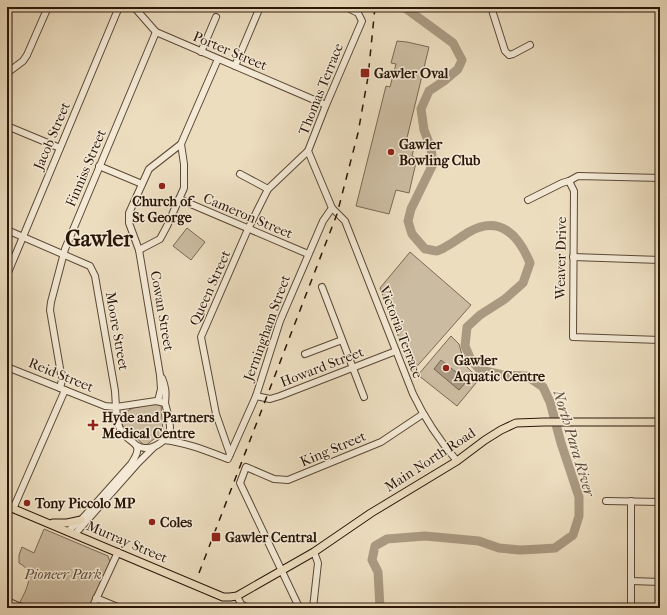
<svg xmlns="http://www.w3.org/2000/svg" width="667" height="615" viewBox="0 0 667 615" font-family="'IM FELL French Canon',serif">
  <rect width="100%" height="100%" fill="#ecddbf"/>
  <filter id="stains"><feTurbulence type="fractalNoise" baseFrequency=".005" numOctaves="4"/><feColorMatrix values="0 0 0 0 .2 0 0 0 0 .09 0 0 0 0 .02 0 0 0 .5 -.17"/></filter>
  <radialGradient id="worn" r=".72"><stop offset=".6" stop-color="#630" stop-opacity="0"/><stop offset="1" stop-color="#630" stop-opacity=".3"/></radialGradient>
  <g fill="#cbbba0" stroke="#7b6854">
    <polygon points="397,41 407,42 429,47 405,146 407,147 408,143 415,144 412,156 417,158 409,193 396,190 389,214 356,206 386,86 390,87 396,64 391,63"/>
    <polygon points="187,228 205,242 191,260 173,246"/>
    <polygon points="410,252 471,305 412,372 380,288"/>
    <polygon points="451,336 459,344 465,365 472,372 481,377 457,406 418,375"/>
    <polygon points="154,404 161,405 163,432 145,446 122,425 122,414 133,408"/>
    <path d="M44,529L108,556L110,562L89,608H33L20,602C26,590 37,572 19,563V555L22,547L34,553Z"/>
  </g>
  <polygon fill="#aa9981" stroke="#776551" points="441,360 467,381 459,390 434,369"/>
  <g fill="none" stroke-linecap="round" stroke-linejoin="round">
    <path stroke="#aa9981" stroke-width="9" d="M380,608L378,572L372,560L375,546L387,539L425,536L479,541L499,548L520,550L540,549L555,548L573,535L579,516V497L561,443L550,402L543,387L527,376L503,375L480,370L471,360L465,346L467,327L480,315L505,299L523,283L530,263C519,236 500,214 469,232C462,236 445,249 437,251C434,251 428,249 425,249L412,234L408,221L411,209L433,164L431,148L424,130L421,109L429,91L444,81L458,69L462,60L453,43L404,7"/>
    <defs>
      <g id="minor">
        <polyline points="134,7 156,32 326,105"/>
        <path d="M346,7L358,13L362,21L326,105L308,151L332,208L345,221L413,394C425,419 439,440 457,461"/>
        <polyline points="491,7 505,51 509,55 513,54 530,45"/>
        <polyline points="201,52 216,17"/>
        <polyline points="235,66 260,7"/>
        <polyline points="7,73 23,61 27,55 48,7"/>
        <polyline points="7,126 60,148"/>
        <polygon points="181,144 184,164 184,188 167,226 160,239 139,250 129,223 129,213 149,169"/>
        <polyline points="181,144 218,59"/>
        <polyline points="99,166 142,184"/>
        <polyline points="240,174 268,189"/>
        <polyline points="569,181 574,191 573,337 660,340"/>
        <polyline points="179,199 308,254"/>
        <polyline points="528,200 562,183 569,181 578,176 660,178"/>
        <polyline points="7,230 90,266 95,276 115,391 116,407 105,406 7,367"/>
        <polyline points="139,250 160,375 161,389 158,401"/>
        <polyline points="573,257 660,260"/>
        <polyline points="7,275 119,7"/>
        <polyline points="322,287 364,397"/>
        <polyline points="305,354 342,340"/>
        <path d="M162,378C166,387 166,393 165,403"/>
        <polyline points="60,388 62,380 50,310 51,302 65,249 156,32"/>
        <polyline points="256,396 270,399 280,396 396,351"/>
        <path d="M163,440C185,442 207,451 228,459L256,396L280,321L323,221L332,208"/>
        <polyline points="230,454 216,414 201,337 248,229 268,189 308,151"/>
        <polyline points="606,501 660,502"/>
        <polyline points="13,509 65,390"/>
        <path d="M68,531L81,520L131,464C147,440 129,446 120,429C117,423 117,414 116,407L156,401L165,403C167,411 170,420 170,428C169,439 155,449 145,448C142,448 139,447 136,445"/>
        <polyline points="75,534 137,464 154,447"/>
        <polyline points="631,581 660,582"/>
        <polyline points="237,596 241,604 248,608"/>
        <polyline points="96,598 120,608"/>
        <polyline points="7,601 23,608"/>
        <polyline points="298,605 240,483 246,467 274,479 288,480 381,442 423,414"/>
        <polyline points="92,608 118,552"/>
        <polyline points="313,608 318,563 314,552"/>
        <polyline points="631,608 631,501"/>
      </g>
      <g id="major">
        <polyline points="7,506 223,597 230,597 237,596 314,552 371,513 457,461 485,440 501,430 516,423 544,422 660,422"/>
        <polyline points="53,523 67,523 81,520"/>
      </g>
    </defs>
    <use href="#minor" stroke="#5b4836" stroke-width="8"/>
    <use href="#major" stroke="#2b1608" stroke-width="9"/>
    <use href="#minor" stroke="#f3e9d5" stroke-width="6"/>
    <use href="#major" stroke="#ecddbf" stroke-width="7"/>
    <polyline stroke="#2b1608" stroke-width="1.5" stroke-dasharray="7 7" stroke-linecap="butt" points="199,573 337,214 358,133 368,77 375,7"/>
  </g>
  <g fill="#8f2418" stroke="#f3e9d5" stroke-width="1.5">
    <rect x="360" y="68" width="10" height="10" rx="2"/>
    <circle cx="391" cy="152" r="4"/>
    <circle cx="162" cy="186" r="4"/>
    <circle cx="446" cy="368" r="4"/>
    <path d="M91 419h4v4h4v4h-4v4h-4v-4h-4v-4h4z"/>
    <circle cx="27" cy="503" r="4"/>
    <circle cx="152" cy="522" r="4"/>
    <rect x="211" y="532" width="10" height="10" rx="2"/>
  </g>
  <g text-anchor="middle" dominant-baseline="central" stroke-width="3" stroke-linejoin="round" paint-order="stroke">
    <g font-size="14" fill="#2b1608" stroke="#f3e9d5">
      <text transform="translate(230 51) rotate(23)">Porter Street</text>
      <text transform="translate(321 89) rotate(-68)">Thomas Terrace</text>
      <text transform="translate(52 136) rotate(-67)">Jacob Street</text>
      <text transform="translate(86 168) rotate(-67)">Finniss Street</text>
      <text transform="translate(248 216) rotate(23)">Cameron Street</text>
      <text transform="translate(561 258) rotate(-89)">Weaver Drive</text>
      <text transform="translate(210 288) rotate(-66)">Queen Street</text>
      <text transform="translate(162 311) rotate(80)">Cowan Street</text>
      <text transform="translate(267 328) rotate(-70)">Jerningham Street</text>
      <text transform="translate(117 331) rotate(80)">Moore Street</text>
      <text transform="translate(401 332) rotate(69)">Victoria Terrace</text>
      <text transform="translate(322 367) rotate(-21)">Howard Street</text>
      <text transform="translate(61 375) rotate(22)">Reid Street</text>
      <text transform="translate(333 449) rotate(-23)">King Street</text>
      <text transform="translate(430 460) rotate(-33)">Main North Road</text>
      <text transform="translate(127 542) rotate(23)">Murray Street</text>
    </g>
    <g font-size="14" font-weight="bold" fill="#2b1608" stroke="#f3e9d5" text-anchor="start">
      <text x="374" y="73">Gawler Oval</text>
      <text x="399" y="144">Gawler<tspan x="399" dy="16">Bowling Club</tspan></text>
      <text x="162" y="201" text-anchor="middle">Church of<tspan x="162" dy="16">St George</tspan></text>
      <text x="454" y="360">Gawler<tspan x="454" dy="16">Aquatic Centre</tspan></text>
      <text x="102" y="417">Hyde and Partners<tspan x="102" dy="16">Medical Centre</tspan></text>
      <text x="35" y="503">Tony Piccolo MP</text>
      <text x="160" y="522">Coles</text>
      <text x="225" y="537">Gawler Central</text>
    </g>
    <g font-size="14" font-style="italic" fill="#5b4836" stroke="#f3e9d5">
      <text x="63" y="574">Pioneer Park</text>
    </g>
    <g font-size="15" font-style="italic" fill="#5e4a38" stroke="#f3e9d5">
      <text transform="translate(574 443) rotate(73)">North Para River</text>
    </g>
    <g font-size="22" font-weight="bold" fill="#2b1608" stroke="#f3e9d5">
      <text x="99" y="239">Gawler</text>
    </g>
  </g>
  <rect width="667" height="615" fill="none" stroke="#ecddbf" stroke-width="24"/>
  <rect x="8" y="8" width="651" height="599" fill="none" stroke="#2b1608" stroke-width="2"/>
  <rect x="12" y="12" width="643" height="591" fill="none" stroke="#2b1608"/>
  <rect width="100%" height="100%" filter="url(#stains)"/>
  <rect width="100%" height="100%" fill="url(#worn)"/>
</svg>
